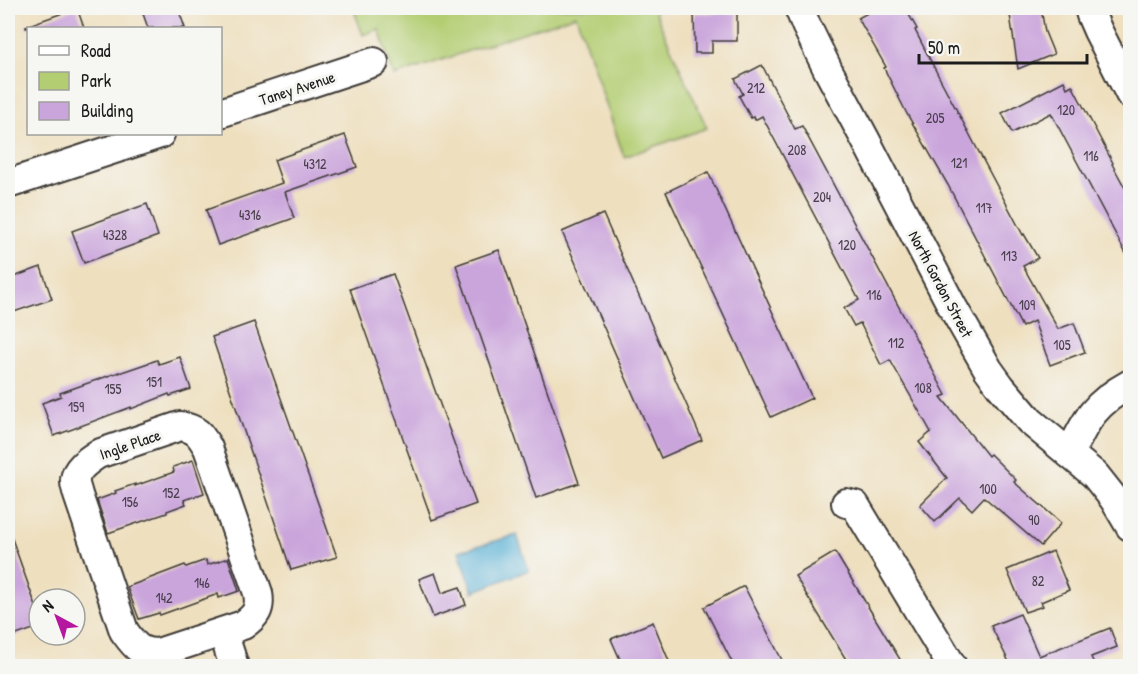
<svg xmlns="http://www.w3.org/2000/svg" width="1138" height="674" viewBox="0 0 1138 674" font-family="'Patrick Hand',sans-serif">
  <rect width="100%" height="100%" fill="#f6f6f2"/>
  <filter id="ink" filterUnits="userSpaceOnUse"><feTurbulence type="fractalNoise" baseFrequency=".0167" numOctaves="2"/><feDisplacementMap in="SourceGraphic" scale="12" xChannelSelector="R" yChannelSelector="G"/><feConvolveMatrix kernelMatrix="1 2 1 2 8 2 1 2 1" color-interpolation-filters="sRGB"/></filter>
  <filter id="wash" filterUnits="userSpaceOnUse"><feTurbulence type="fractalNoise" baseFrequency=".008" numOctaves="4" result="noise"/><feDisplacementMap in="SourceGraphic" scale="24" xChannelSelector="R" yChannelSelector="G"/><feGaussianBlur stdDeviation="1.35" result="paint"/><feColorMatrix in="noise" values="0 0 0 0 0 0 0 0 0 0 0 0 0 0 0 0 0 1.4 0 .05"/><feComposite in="paint" operator="in"/></filter>
  <g filter="url(#wash)">
    <rect width="100%" height="100%" fill="#eedfbe"/>
    <polygon fill="#b3cd72" stroke="#687447" stroke-width="1.5" points="353,8 653,8 707,128 624,157 576,15 394,76 379,29 363,35"/>
    <polygon fill="#5ab1d6" stroke="#3b6679" stroke-width="1.5" points="517,535 529,570 473,592 459,551"/>
    <g id="blocks">
      <g fill="#caa5dc">
        <polygon points="77,8 84,28 26,28 26,26"/>
        <polygon points="141,8 178,8 185,28 148,28"/>
        <polygon points="877,8 905,8 917,29 915,30 938,75 1023,235 1024,234 1038,258 1023,266 1058,329 1074,323 1085,352 1050,365 1034,321 1022,327 948,185 907,114 884,68 886,67 858,18"/>
        <polygon points="1009,8 1041,8 1045,32 1054,54 1018,69"/>
        <polygon points="694,13 737,13 737,41 712,41 712,53 695,53"/>
        <polygon points="762,65 795,129 802,126 946,395 941,397 988,456 990,454 1016,480 1014,482 1061,523 1041,546 984,497 972,510 960,498 935,522 920,505 947,478 919,442 931,432 890,360 881,365 860,323 854,326 844,308 859,300 762,116 755,120 754,117 751,118 739,96 743,94 735,79"/>
        <polygon points="1064,81 1067,88 1072,85 1113,163 1112,164 1131,199 1131,263 1051,113 1012,133 1002,113"/>
        <polygon points="345,135 357,167 285,192 294,218 218,245 206,210 282,183 274,160"/>
        <polygon points="708,172 812,398 771,417 666,192"/>
        <polygon points="147,204 158,236 84,263 72,231"/>
        <polygon points="603,214 702,440 661,458 562,232"/>
        <polygon points="499,250 579,483 536,498 456,265"/>
        <polygon points="41,267 52,299 8,314 8,279"/>
        <polygon points="393,274 476,504 432,520 350,289"/>
        <polygon points="254,322 337,557 291,570 212,337"/>
        <polygon points="180,357 191,389 170,396 169,394 131,409 131,407 54,436 42,403 61,396 60,393 119,372 119,373 157,360 159,364"/>
        <polygon points="193,460 204,493 184,500 186,504 167,511 167,513 108,533 97,500 116,493 115,491 135,484 135,486 174,472 173,467"/>
        <polygon points="8,533 10,533 39,615 39,627 8,638"/>
        <polygon points="1053,551 1069,590 1041,602 1043,606 1025,612 1007,570"/>
        <polygon points="835,552 904,666 850,666 795,576"/>
        <polygon points="228,558 239,591 219,598 218,594 160,615 159,613 139,619 127,587 185,565 186,567 206,560 207,565"/>
        <polygon points="435,573 442,593 460,587 466,605 433,617 419,579"/>
        <polygon points="744,586 785,666 734,666 704,607"/>
        <polygon points="1020,614 1039,656 1110,628 1117,647 1091,657 1095,666 1011,666 991,626"/>
        <polygon points="653,622 671,666 623,666 611,639"/>
      </g>
    </g>
  </g>
  <g filter="url(#ink)">
    <use href="#blocks" fill-opacity="0" stroke="#3c3934" stroke-width="1.5"/>
    <g fill="none" stroke-linecap="round" stroke-linejoin="round">
      <defs>
        <g id="minor">
          <polyline points="799,8 806,25 828,70 865,139 952,306 988,369 1001,387 1030,421 1095,475 1114,499 1130,526"/>
          <polyline points="1089,8 1091,15 1098,31 1130,94"/>
          <polyline points="220,113 374,62"/>
          <polyline points="8,184 160,134"/>
          <path d="M180,426C197,429 200,434 208,448L258,593C261,609 256,616 243,625L158,653C139,653 135,646 124,631L78,495C77,490 74,484 75,480C76,468 89,460 98,454Z"/>
          <path d="M1070,454C1086,419 1095,403 1130,384"/>
          <polyline points="846,503 855,505 952,666"/>
          <polyline points="223,632 234,666"/>
        </g>
      </defs>
      <use href="#minor" stroke="#3c3934" stroke-width="32"/>
      <use href="#minor" stroke="#fff" stroke-width="28"/>
    </g>
  </g>
  <g text-anchor="middle" dominant-baseline="central" stroke-width="6" stroke-linejoin="round" paint-order="stroke">
    <g font-size="14" fill="#483e4c">
      <text x="756" y="87">212</text>
      <text x="1066" y="109">120</text>
      <text x="935" y="117">205</text>
      <text x="797" y="149">208</text>
      <text x="1091" y="155">116</text>
      <text x="959" y="162">121</text>
      <text x="315" y="163">4312</text>
      <text x="822" y="196">204</text>
      <text x="984" y="207">117</text>
      <text x="250" y="214">4316</text>
      <text x="115" y="234">4328</text>
      <text x="847" y="244">120</text>
      <text x="1009" y="255">113</text>
      <text x="874" y="294">116</text>
      <text x="1027" y="304">109</text>
      <text x="896" y="342">112</text>
      <text x="1062" y="344">105</text>
      <text x="154" y="381">151</text>
      <text x="923" y="387">108</text>
      <text x="113" y="388">155</text>
      <text x="76" y="406">159</text>
      <text x="988" y="488">100</text>
      <text x="171" y="492">152</text>
      <text x="130" y="501">156</text>
      <text x="1034" y="519">90</text>
      <text x="1038" y="580">82</text>
      <text x="202" y="582">146</text>
      <text x="164" y="597">142</text>
    </g>
    <g font-size="16" fill="#1c1c1c" stroke="#f6f6f2">
      <text transform="translate(297 88) rotate(-18)">Taney Avenue</text>
      <text transform="translate(941 284) rotate(62)">North Gordon Street</text>
      <text transform="translate(130 444) rotate(-19)">Ingle Place</text>
    </g>
  </g>
  <rect width="1138" height="674" fill="none" stroke="#f6f6f2" stroke-width="30"/>
  <rect x="27" y="27" width="195" height="108" fill="#f6f6f2" stroke="#9f9f9c" stroke-width="1.5"/>
  <rect x="39" y="46" width="30" height="9" fill="#ffffff" stroke="#9f9f9c" stroke-width="1.5"/>
  <text x="81" y="57" font-size="18" fill="#1c1c1c">Road</text>
  <rect x="39" y="72" width="30" height="18" fill="#b3cd72" stroke="#9f9f9c" stroke-width="1.5"/>
  <text x="81" y="87" font-size="18" fill="#1c1c1c">Park</text>
  <rect x="39" y="102" width="30" height="18" fill="#caa5dc" stroke="#9f9f9c" stroke-width="1.5"/>
  <text x="81" y="117" font-size="18" fill="#1c1c1c">Building</text>
  <g transform="translate(57 617) rotate(319)"><circle r="28" fill="#f6f6f2" stroke="#9f9f9c" stroke-width="1.5"/>
  <path d="M0-4.5L10 22L0 15L-10 22Z" fill="#b5179e"/>
  <text y="-9" font-size="16" font-weight="bold" text-anchor="middle" fill="#1c1c1c">N</text>
  </g>
  <path d="M919 54v9h168v-9" fill="none" stroke="#1c1c1c" stroke-width="3"/>
  <text x="928" y="54" font-size="18" fill="#1c1c1c" stroke="#f6f6f2" stroke-width="4.5" paint-order="stroke">50 m</text>
</svg>
